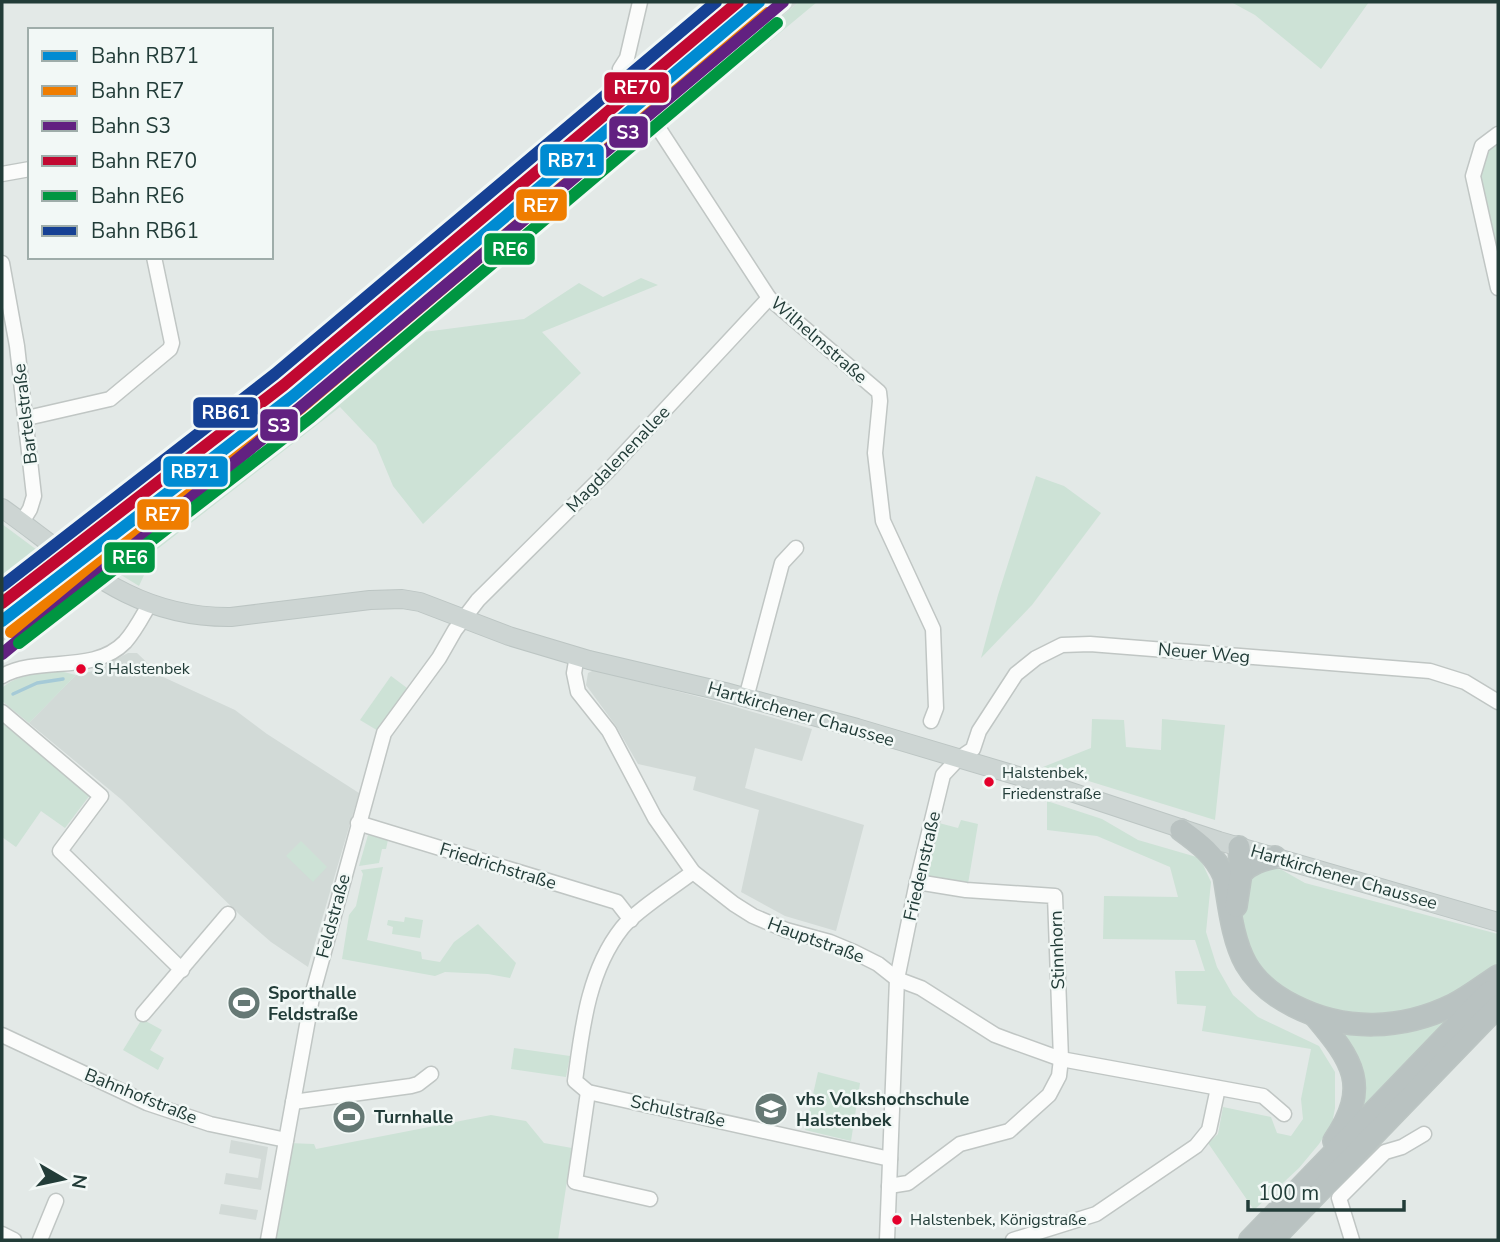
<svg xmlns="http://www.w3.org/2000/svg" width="1500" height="1242" viewBox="0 0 1500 1242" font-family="'Nunito Sans',sans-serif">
  <rect width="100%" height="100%" fill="#e3e9e7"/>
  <g fill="#d2dad7">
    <polygon points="729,2 799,2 662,119 634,80"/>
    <polygon points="619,94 647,131 401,335 113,570 78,545 279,382"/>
    <polygon points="53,562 90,589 2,664 2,604"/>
    <polygon points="128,653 137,653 161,676 235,710 267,734 359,793 308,967 271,942 240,915 122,800 29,723 76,675 93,671"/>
    <polygon points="594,670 715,701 812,729 802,761 755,748 745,788 864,825 836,931 785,916 741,892 759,810 693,790 696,777 638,764 616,726 586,685 588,673"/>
    <polygon points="231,1140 268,1147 261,1190 224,1184 226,1173 258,1178 261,1159 229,1153"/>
    <polygon points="221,1204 258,1210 256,1220 219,1214"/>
  </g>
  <g fill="#cde2d6">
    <polygon points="799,2 817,2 667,127 662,119"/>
    <polygon points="1231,2 1369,2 1321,69 1255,15"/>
    <polygon points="1498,142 1498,262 1479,177 1487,150"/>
    <polygon points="641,278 658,285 542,332 581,373 423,524 393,486 376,445 340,407 155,551 139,586 113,570 401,335 524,319 579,283 603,297"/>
    <polygon points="1036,476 1064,486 1101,513 1032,605 981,658 998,595"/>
    <polygon points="2,524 37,550 2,581"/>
    <path d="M45,672H64L76,675L29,723L2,701V688C14,677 29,675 45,672Z"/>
    <polygon points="391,676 411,691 380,732 360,720"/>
    <polygon points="1092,719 1124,720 1126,747 1161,750 1162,719 1225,725 1215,820 1043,767 1091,748"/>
    <polygon points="2,722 90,795 65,828 41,811 16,847 2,837"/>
    <polygon points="1047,801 1102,819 1138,840 1200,858 1211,882 1206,932 1217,967 1233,995 1258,1017 1319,1046 1335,1072 1335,1108 1332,1124 1319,1144 1299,1168 1254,1210 1208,1143 1218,1134 1223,1107 1271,1117 1277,1133 1291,1136 1303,1119 1301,1099 1311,1049 1202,1031 1206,1006 1177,1004 1175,971 1205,971 1195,940 1103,939 1104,896 1178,897 1170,867 1097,836 1047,830"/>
    <polygon points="961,820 978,824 968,884 927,879 939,823 958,828"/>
    <polygon points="368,835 388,840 386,849 382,849 379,863 359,866"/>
    <polygon points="301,841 327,867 313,882 286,856"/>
    <polygon points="383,867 367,940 421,952 422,959 440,962 454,942 478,924 516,963 510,978 488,974 445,972 435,976 342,959 349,915 356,906 363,874 361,870"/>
    <polygon points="1269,867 1282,870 1305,883 1498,934 1498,963 1486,975 1420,1013 1337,1015 1274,987 1257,969 1241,930 1244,894 1252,873"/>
    <polygon points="405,917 423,920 420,938 392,934 393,927 387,925 388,920 404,922"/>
    <polygon points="1451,1016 1360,1110 1333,1024"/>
    <polygon points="142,1019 162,1030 150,1050 164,1058 158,1070 123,1050"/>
    <polygon points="514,1048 570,1056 566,1077 511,1069"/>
    <polygon points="818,1072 860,1083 851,1141 805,1130"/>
    <polygon points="491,1115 526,1121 544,1143 572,1148 558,1240 268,1240 288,1143 314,1144 316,1149"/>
  </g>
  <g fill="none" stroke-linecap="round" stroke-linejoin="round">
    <polyline stroke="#a5cad7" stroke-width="3.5" points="13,694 37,683 63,679"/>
    <defs>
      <g id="minor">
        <polyline points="640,2 627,58 620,69 769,298 879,392 880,401 875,453 883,521 933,629 936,708 931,721"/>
        <polyline points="1498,134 1482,146 1473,176 1498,288"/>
        <polyline points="2,174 30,169"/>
        <polyline points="2,263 17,346 34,496 30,509 22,522"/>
        <polyline points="27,418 110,399 170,349 172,343 154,257"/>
        <polyline points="577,656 574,673 578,692 609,731 655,818 693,872 734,904 753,916 786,930 830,942 854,952 878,964 897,979 921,988 995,1035 1011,1041 1061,1059 1263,1096 1284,1114"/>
        <path d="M2,676C40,655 93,675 125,642C135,631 142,617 149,605"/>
        <polyline points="746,698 782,563 796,548"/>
        <polyline points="2,712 101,796 60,851 182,970"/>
        <polyline points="358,823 617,902 631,920"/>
        <path d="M693,872C675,886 635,911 622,928C588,971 582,1029 575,1081L588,1092L890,1159"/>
        <polyline points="143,1014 228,914"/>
        <polyline points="2,1035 147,1103 210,1124 286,1140"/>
        <polyline points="588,1092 575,1182 650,1199"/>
        <polyline points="293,1102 411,1086 418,1084 431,1074"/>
        <polyline points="889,1186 908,1183 960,1144 1009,1131 1049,1095 1059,1076 1061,1059 1055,896 966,890 917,882"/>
        <polyline points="2,1234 14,1240"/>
        <polyline points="40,1240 56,1201"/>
        <polyline points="268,1240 313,992 384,733 439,658 455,630 478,600 608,471 769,298"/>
        <polyline points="887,1240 897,979 917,882 943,775 958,759 973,749 979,731 1016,674 1036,658 1062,645 1090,644 1430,671 1465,682 1498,702"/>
        <polyline points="1013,1240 1096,1214 1196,1146 1209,1130 1218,1088"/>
        <polyline points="1352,1240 1339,1198 1385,1152 1402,1147 1424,1134"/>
      </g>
      <path id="major" d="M2,508C78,562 131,618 231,617L370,600L402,599L420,602L509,636L589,660L725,692L857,728L1062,789L1219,841L1498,922"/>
      <g id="highway">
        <path d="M1181,830C1199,843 1215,855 1224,876C1229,904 1232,939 1246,964C1257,983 1274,996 1294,1006C1345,1032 1402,1030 1453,1005C1469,997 1484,985 1498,976"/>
        <path d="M1241,873C1251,863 1261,860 1275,857"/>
        <polyline points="1236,906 1241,873 1239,847"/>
        <path d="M1315,1016C1353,1061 1371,1086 1334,1141"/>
        <polyline points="1250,1240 1489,992"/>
        <polyline points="1272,1240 1498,1006"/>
      </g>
    </defs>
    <use href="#minor" stroke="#c0c6c4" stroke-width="17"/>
    <use href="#major" stroke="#bcc5c3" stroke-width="20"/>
    <use href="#highway" stroke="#bcc5c3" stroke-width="24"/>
    <use href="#minor" stroke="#fbfcfb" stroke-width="14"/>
    <use href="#major" stroke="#cdd5d3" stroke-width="18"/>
    <use href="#highway" stroke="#b9c2c1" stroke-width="21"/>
    <defs>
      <polyline id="rail-1" points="2,621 293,396 759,2"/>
      <polyline id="rail-2" points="11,632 302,407 768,13"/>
      <polyline id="rail-3" points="2,654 301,407 783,2"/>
      <polyline id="rail-4" points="2,603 284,385 738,2"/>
      <polyline id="rail-5" points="19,643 311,417 777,23"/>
      <polyline id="rail-6" points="2,586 275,374 716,2"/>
    </defs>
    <use href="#rail-1" stroke="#f2f8f6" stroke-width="18"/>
    <use href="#rail-2" stroke="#f2f8f6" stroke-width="18"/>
    <use href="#rail-3" stroke="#f2f8f6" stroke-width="18"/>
    <use href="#rail-4" stroke="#f2f8f6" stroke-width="18"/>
    <use href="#rail-5" stroke="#f2f8f6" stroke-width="18"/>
    <use href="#rail-6" stroke="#f2f8f6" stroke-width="18"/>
    <use href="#rail-1" stroke="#008bd2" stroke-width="12"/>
    <use href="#rail-2" stroke="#ef7d00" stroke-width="12"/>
    <use href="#rail-3" stroke="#622181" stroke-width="12"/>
    <use href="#rail-4" stroke="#c10831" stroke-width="12"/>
    <use href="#rail-5" stroke="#009641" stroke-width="12"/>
    <use href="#rail-6" stroke="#164194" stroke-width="12"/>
  </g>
  <defs>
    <symbol id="stadium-disc" viewBox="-11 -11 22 22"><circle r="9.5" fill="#667975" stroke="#f2f8f6"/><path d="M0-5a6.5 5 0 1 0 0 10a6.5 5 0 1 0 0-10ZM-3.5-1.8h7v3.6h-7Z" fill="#fff"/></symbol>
    <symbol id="university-disc" viewBox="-11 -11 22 22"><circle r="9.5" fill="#667975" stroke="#f2f8f6"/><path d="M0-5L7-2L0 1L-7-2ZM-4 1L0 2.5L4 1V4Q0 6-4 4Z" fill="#fff"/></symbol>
  </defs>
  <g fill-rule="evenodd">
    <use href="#stadium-disc" x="225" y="984" width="38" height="38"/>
    <use href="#university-disc" x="752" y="1090" width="38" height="38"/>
    <use href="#stadium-disc" x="330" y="1098" width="38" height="38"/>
  </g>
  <g fill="#e4002b" stroke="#f2f8f6" stroke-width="2.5">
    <circle cx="81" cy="669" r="6"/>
    <circle cx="989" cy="782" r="6"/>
    <circle cx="897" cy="1220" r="6"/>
  </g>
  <g text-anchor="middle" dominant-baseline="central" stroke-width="5" stroke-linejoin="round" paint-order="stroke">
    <g font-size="16" fill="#223c38" stroke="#f2f8f6" text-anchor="start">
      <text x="94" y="669">S Halstenbek</text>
      <text x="1002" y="773">Halstenbek,<tspan x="1002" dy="21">Friedenstraße</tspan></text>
      <text x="910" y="1220">Halstenbek, Königstraße</text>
    </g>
    <g font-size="18" fill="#223c38" stroke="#f2f8f6">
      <text transform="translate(819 340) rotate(41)">Wilhelmstraße</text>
      <text transform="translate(25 414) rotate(-97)">Bartelstraße</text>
      <text transform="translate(618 459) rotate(-46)">Magdalenenallee</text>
      <text transform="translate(1204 653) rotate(5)">Neuer Weg</text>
      <text transform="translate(801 714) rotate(16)">Hartkirchener Chaussee</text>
      <text transform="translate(498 866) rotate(17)">Friedrichstraße</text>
      <text transform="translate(922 866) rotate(-77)">Friedenstraße</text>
      <text transform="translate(1344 877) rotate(16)">Hartkirchener Chaussee</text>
      <text transform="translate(333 916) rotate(-75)">Feldstraße</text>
      <text transform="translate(816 940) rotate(20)">Hauptstraße</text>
      <text transform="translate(1057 950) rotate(-92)">Stinnhorn</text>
      <text transform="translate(141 1096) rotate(22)">Bahnhofstraße</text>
      <text transform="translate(678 1111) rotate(12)">Schulstraße</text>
    </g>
    <g font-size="18" font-weight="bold" fill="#223c38" stroke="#f2f8f6" text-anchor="start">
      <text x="268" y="993">Sporthalle<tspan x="268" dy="21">Feldstraße</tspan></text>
      <text x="796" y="1099">vhs Volkshochschule<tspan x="796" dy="21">Halstenbek</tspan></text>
      <text x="374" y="1117">Turnhalle</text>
    </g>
  </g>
  <g stroke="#f2f8f6" stroke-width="2.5">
    <rect x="603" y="71" width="67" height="33" rx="7" fill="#c10831"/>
    <rect x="608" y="115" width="41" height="34" rx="7" fill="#622181"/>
    <rect x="539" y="143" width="66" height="34" rx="7" fill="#008bd2"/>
    <rect x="515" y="188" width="53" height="34" rx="7" fill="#ef7d00"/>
    <rect x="483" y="232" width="53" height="34" rx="7" fill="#009641"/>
    <rect x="192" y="396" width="67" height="33" rx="7" fill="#164194"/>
    <rect x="259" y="408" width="40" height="34" rx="7" fill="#622181"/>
    <rect x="162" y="455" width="67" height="33" rx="7" fill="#008bd2"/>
    <rect x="136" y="498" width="54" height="33" rx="7" fill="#ef7d00"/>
    <rect x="103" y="541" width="53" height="33" rx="7" fill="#009641"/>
  </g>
  <g font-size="19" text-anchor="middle" font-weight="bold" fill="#fff">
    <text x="637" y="94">RE70</text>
    <text x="628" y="139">S3</text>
    <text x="572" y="167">RB71</text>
    <text x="541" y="212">RE7</text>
    <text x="510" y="256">RE6</text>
    <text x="226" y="419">RB61</text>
    <text x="279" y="432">S3</text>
    <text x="195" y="478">RB71</text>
    <text x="163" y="521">RE7</text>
    <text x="130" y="564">RE6</text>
  </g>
  <rect width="1500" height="1242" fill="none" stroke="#223c38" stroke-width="7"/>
  <rect x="28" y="28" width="245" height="231" fill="#f2f8f6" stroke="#9fadaa" stroke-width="2"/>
  <rect x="42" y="51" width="35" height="10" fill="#008bd2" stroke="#9fadaa" stroke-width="2"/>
  <text x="91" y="63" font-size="21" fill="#223c38">Bahn RB71</text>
  <rect x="42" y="86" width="35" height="10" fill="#ef7d00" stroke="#9fadaa" stroke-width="2"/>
  <text x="91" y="98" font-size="21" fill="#223c38">Bahn RE7</text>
  <rect x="42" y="121" width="35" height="10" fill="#622181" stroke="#9fadaa" stroke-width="2"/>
  <text x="91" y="133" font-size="21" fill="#223c38">Bahn S3</text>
  <rect x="42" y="156" width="35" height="10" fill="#c10831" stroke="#9fadaa" stroke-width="2"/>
  <text x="91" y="168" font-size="21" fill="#223c38">Bahn RE70</text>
  <rect x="42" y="191" width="35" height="10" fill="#009641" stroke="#9fadaa" stroke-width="2"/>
  <text x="91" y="203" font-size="21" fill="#223c38">Bahn RE6</text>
  <rect x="42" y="226" width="35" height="10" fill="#164194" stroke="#9fadaa" stroke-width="2"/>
  <text x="91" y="238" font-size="21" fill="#223c38">Bahn RB61</text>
  <g transform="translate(63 1179) rotate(99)" stroke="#f2f8f6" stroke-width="5" paint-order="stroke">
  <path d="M0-5L12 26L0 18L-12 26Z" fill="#223c38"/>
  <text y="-10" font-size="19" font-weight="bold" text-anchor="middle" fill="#223c38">N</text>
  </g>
  <path d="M1248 1200v10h156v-10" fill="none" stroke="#223c38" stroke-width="3.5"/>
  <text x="1258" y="1200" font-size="21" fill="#223c38" stroke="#f2f8f6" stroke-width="5" paint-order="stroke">100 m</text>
</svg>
